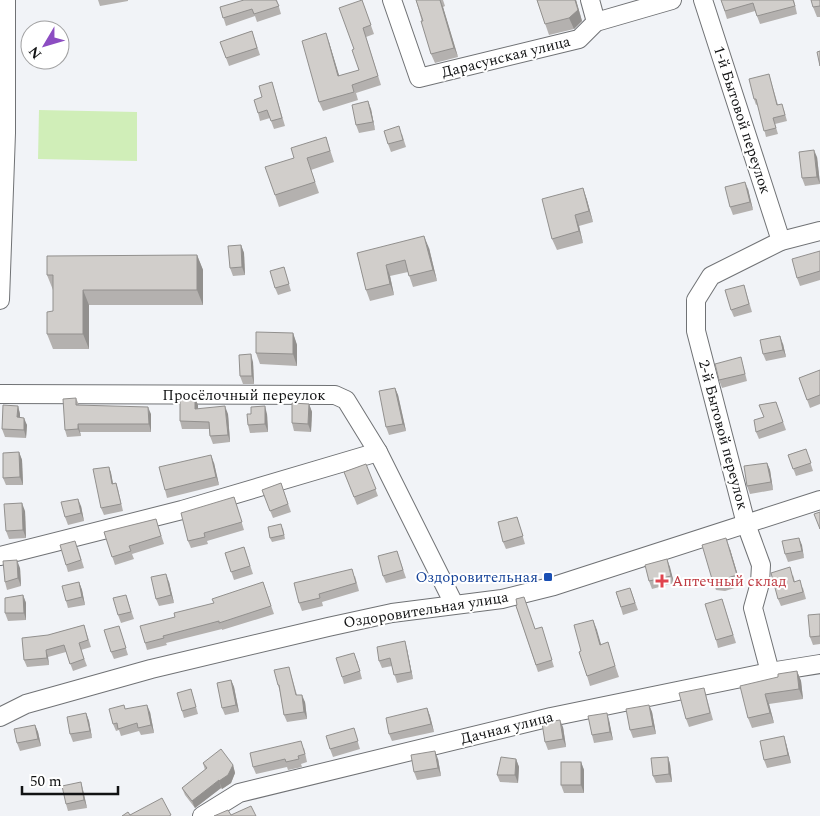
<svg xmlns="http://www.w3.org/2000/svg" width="820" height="816" viewBox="0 0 820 816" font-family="Spectral,serif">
  <rect width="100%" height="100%" fill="#f1f3f7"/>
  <polygon fill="#d0eeb8" points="39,110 137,112 137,161 38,159"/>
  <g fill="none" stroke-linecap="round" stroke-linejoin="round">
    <defs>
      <g id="minor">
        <polyline points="392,0 419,78 579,39 596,22 672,0"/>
        <polyline points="590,0 596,22"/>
        <polyline points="703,0 781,241"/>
        <polyline points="0,300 6,133 6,0"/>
        <polyline points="0,394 335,395 346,400 378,452 454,604"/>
        <polyline points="0,556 182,510 378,452"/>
        <polyline points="770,672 753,608 760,583 761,565 746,524 696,331 696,300 711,276 781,241 820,231"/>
        <polyline points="0,717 26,704 151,669 328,627 392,613 502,599 554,586 820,500"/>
        <polyline points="202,816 239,793 551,717 770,672 820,664"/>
      </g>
    </defs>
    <use href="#minor" stroke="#707275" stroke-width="20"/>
    <use href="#minor" stroke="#fff" stroke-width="18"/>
  </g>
  <g fill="#b4b1af">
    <polygon points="98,0 128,0 128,1 100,6"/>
    <polygon points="277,0 281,14 257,22 255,16 226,26 220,7"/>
    <polygon points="362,0 374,34 366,37 381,85 356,93 358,100 323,111 319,102 329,42 339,76 359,70 354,49"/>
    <polygon points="416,0 443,0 445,6 443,7 458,57 435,63 431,54"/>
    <polygon points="537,0 576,0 582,21 574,29 549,35"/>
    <polygon points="721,0 794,0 797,14 760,24 755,11 727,19"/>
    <polygon points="820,0 820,17 817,17 813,7"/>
    <polygon points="252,31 260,55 229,66 220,42"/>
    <polygon points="769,74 778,105 784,110 787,121 775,124 778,134 766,137 758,104 756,105 754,99"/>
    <polygon points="272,82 285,126 274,129 270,118 260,121 258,113 262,97"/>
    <polygon points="371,109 375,130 359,133 356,125"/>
    <polygon points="402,134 406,147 391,152 388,144"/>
    <polygon points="326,137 334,162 311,170 319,193 279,207 275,195 294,158"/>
    <polygon points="817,157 820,184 805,186 802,178"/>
    <polygon points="583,188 587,200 593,222 579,226 583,243 557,250 552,239"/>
    <polygon points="748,189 753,210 733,215 730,207"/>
    <polygon points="241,245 244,253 245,275 233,276 230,268"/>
    <polygon points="429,248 437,281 413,287 408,272 390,276 394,295 370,301 366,290 357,253"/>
    <polygon points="820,251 820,280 800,286 797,278"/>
    <polygon points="197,255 203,270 203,305 89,305 89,349 53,349 47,334 53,311 53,290 47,275"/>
    <polygon points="284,267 291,291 278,295 275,288"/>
    <polygon points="744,285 752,312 734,317 731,310"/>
    <polygon points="293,333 297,345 297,366 260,364 256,353"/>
    <polygon points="783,344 786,357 766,361 763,354"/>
    <polygon points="253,362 254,384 243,384 240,376"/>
    <polygon points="743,365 747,381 722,388 719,380"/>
    <polygon points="820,370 820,404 810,408 799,378"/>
    <polygon points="395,388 398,395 406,431 389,435 386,427"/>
    <polygon points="76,398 79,405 151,414 151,432 80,432 81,436 67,437 65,430"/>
    <polygon points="195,398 198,405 198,409 228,414 230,442 213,444 210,436 209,429 182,429 180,421"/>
    <polygon points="776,402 786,430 759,439 756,432 764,417 759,405"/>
    <polygon points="309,404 312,412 311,432 294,431 292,423"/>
    <polygon points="18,406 20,414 20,417 27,425 26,438 5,437 2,429"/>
    <polygon points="251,414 267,414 268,432 250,433 248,425"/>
    <polygon points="806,449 813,471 796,476 788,455"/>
    <polygon points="19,452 22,460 23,485 6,485 3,478"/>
    <polygon points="214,463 219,485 167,498 165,490"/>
    <polygon points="767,463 770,470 773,490 750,494 747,486"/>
    <polygon points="366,464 378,496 357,505 344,472"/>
    <polygon points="109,467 111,473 113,483 116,483 118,489 123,511 104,515 101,508"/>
    <polygon points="281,483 291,512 273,518 262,490"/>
    <polygon points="234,497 244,530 207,541 208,544 191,548 188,541"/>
    <polygon points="81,506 84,521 68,525 65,517"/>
    <polygon points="25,511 26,538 9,539 6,531"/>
    <polygon points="517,517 525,544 506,549 503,542"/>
    <polygon points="156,519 164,544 132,554 134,559 115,565 104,532"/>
    <polygon points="283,528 285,539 272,542 270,538"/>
    <polygon points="799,538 804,558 788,562 785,554"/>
    <polygon points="244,547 253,574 234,580 225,553"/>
    <polygon points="78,548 84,568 68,572 66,565"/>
    <polygon points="730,549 741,586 725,591 716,590 712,579"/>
    <polygon points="397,551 406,578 386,583 383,576"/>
    <polygon points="667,559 674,583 652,589 649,581"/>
    <polygon points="20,568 21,586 7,590 5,582"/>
    <polygon points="793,575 795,582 803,588 806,599 781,606 778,599"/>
    <polygon points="355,576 359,591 322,602 323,606 302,611 299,603"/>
    <polygon points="79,582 82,590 85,605 68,608 66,601"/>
    <polygon points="169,582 174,603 159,606 156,599"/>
    <polygon points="263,582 274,614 222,630 222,629 166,643 167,645 147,650 145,643 175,617 214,603"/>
    <polygon points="630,588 638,610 623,615 616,592"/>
    <polygon points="23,595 26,603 26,620 8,621 5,613"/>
    <polygon points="126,595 134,619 121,623 118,615"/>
    <polygon points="722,599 736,643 718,648 716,640"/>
    <polygon points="516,606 535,629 544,634 554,667 538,672"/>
    <polygon points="820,614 820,644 813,645 810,637"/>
    <polygon points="593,620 601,645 611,653 619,677 590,686 587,676 581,651"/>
    <polygon points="84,625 91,647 81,650 87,666 73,671 66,652 48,657 49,665 27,667 24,660 48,635"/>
    <polygon points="119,626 128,655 114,659 111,652"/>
    <polygon points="407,649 413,679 397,683 392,666 382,668 379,661"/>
    <polygon points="357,660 362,679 344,684 342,677"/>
    <polygon points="797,671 801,681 803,699 769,704 774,723 752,728 748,718 778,677"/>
    <polygon points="291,674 297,695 305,702 307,719 287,722 284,715 280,692 278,685"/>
    <polygon points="231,680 234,687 239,712 225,715 222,708"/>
    <polygon points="704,688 713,720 689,727 686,719"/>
    <polygon points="191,689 198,714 184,718 182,711"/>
    <polygon points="649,705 652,712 656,734 633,738 630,730"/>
    <polygon points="427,708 430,716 434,732 392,741 389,734"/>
    <polygon points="125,709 150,712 154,733 141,735 139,731 121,736 119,730 116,731 113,724"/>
    <polygon points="86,713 89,721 92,738 73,742 70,734"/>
    <polygon points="609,720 613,740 594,743 592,735"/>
    <polygon points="35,725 38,732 41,746 20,751 17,743"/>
    <polygon points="563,727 566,747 548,750 545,742"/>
    <polygon points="356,736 360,749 333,757 330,749"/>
    <polygon points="786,743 791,763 767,768 764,760"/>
    <polygon points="304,748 307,762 301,764 302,767 288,770 287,767 256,774 253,767"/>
    <polygon points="668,757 670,764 672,782 656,783 653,776"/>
    <polygon points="438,759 441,776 417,780 414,772"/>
    <polygon points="516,759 519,767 518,783 500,782 497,775"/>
    <polygon points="581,762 584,770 584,793 564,793 561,785"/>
    <polygon points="203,763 233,765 235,773 231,783 222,789 221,788 195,808 185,795 182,788 205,770"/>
    <polygon points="83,790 87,808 68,811 66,804"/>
  </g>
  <g fill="#92908e">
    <polygon points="440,0 443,7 458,57 454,48"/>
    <polygon points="575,0 576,0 582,21 574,29 569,18"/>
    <polygon points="326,33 329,42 342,85 338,76"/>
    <polygon points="368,101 371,109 375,130 373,122"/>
    <polygon points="814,150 817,157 820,184 817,177"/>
    <polygon points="745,182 748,189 753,210 750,202"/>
    <polygon points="583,188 587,200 593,222 589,211"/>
    <polygon points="575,215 579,226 583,243 579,231"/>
    <polygon points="424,236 429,248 437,281 433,270"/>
    <polygon points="241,245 244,253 245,275 242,267"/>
    <polygon points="197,255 203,270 203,305 197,290"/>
    <polygon points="386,265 390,276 394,295 390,284"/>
    <polygon points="83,290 89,305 89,349 83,334"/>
    <polygon points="293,333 297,345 297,366 293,354"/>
    <polygon points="780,336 783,344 786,357 783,350"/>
    <polygon points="251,354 253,362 254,384 252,376"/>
    <polygon points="395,388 398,395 406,431 403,424"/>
    <polygon points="195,398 198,405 198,417 195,409"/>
    <polygon points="309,404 312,412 311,432 308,424"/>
    <polygon points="18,406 20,414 20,425 17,417"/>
    <polygon points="225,406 228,414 230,442 228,435"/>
    <polygon points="265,406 267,414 268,432 265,424"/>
    <polygon points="148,407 151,414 151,432 149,424"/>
    <polygon points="24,418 27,425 26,438 24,430"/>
    <polygon points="78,424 81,436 78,429"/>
    <polygon points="19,452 22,460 23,485 20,477"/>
    <polygon points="211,455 214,463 219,485 216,477"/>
    <polygon points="767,463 770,470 773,490 771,482"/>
    <polygon points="109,467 111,473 114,490 112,484"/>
    <polygon points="78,499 81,506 84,521 81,513"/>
    <polygon points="22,503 25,511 26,538 23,530"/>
    <polygon points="726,538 730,549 741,586 737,575"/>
    <polygon points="799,538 802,545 804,558 802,551"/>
    <polygon points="667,559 670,567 674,583 671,576"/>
    <polygon points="17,560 20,568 21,586 18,578"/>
    <polygon points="166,574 169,582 174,603 171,595"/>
    <polygon points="79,582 82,590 85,605 82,597"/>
    <polygon points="23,595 26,603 26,620 24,613"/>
    <polygon points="593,620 597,630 604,655 600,645"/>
    <polygon points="405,641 407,649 413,679 411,672"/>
    <polygon points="46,650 48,657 49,665 47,658"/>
    <polygon points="797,671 801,681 803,699 799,689"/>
    <polygon points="231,680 234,687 239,712 236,705"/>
    <polygon points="765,694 769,704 774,723 770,713"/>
    <polygon points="302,695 305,702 307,719 304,712"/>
    <polygon points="147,705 150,712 154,733 151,725"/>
    <polygon points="649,705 652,712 656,734 653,726"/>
    <polygon points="427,708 430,716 434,732 431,724"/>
    <polygon points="86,713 89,721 92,738 90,731"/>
    <polygon points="607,713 609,720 613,740 610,732"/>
    <polygon points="560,720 563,727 566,747 563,739"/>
    <polygon points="35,725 38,732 41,746 38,739"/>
    <polygon points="784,736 786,743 791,763 788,755"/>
    <polygon points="435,751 438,759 441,776 438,768"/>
    <polygon points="668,757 670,764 672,782 669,774"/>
    <polygon points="516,759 519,767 518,783 515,775"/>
    <polygon points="581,762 584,770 584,793 581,785"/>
    <polygon points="233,765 235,773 231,783 222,789 219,781"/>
    <polygon points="219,780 221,788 195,808 192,801"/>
    <polygon points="81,782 83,790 87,808 84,800"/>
  </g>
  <g fill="#d1cecb" stroke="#92908e">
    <polygon points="244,0 276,0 279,6 254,14 252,9 223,18 220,7"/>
    <polygon points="362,0 371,25 363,28 378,76 352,85 354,92 319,102 302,41 326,33 338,76 359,70 352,50 354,49 339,8"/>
    <polygon points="416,0 440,0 454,48 431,54 421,21 423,21"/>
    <polygon points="537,0 575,0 578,10 569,18 545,24"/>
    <polygon points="721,0 793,0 795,6 757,16 753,3 725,11"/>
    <polygon points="811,0 820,0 820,6 813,7"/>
    <polygon points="252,31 257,48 226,58 220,42"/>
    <polygon points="820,51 820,66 817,52"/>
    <polygon points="769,74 777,105 782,104 785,115 773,118 776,128 764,131 756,99 754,99 749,79"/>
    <polygon points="272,82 282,118 271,121 267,110 258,113 254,100 262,97 259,86"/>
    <polygon points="368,101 373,122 356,125 352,105"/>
    <polygon points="399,126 403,140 388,144 384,131"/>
    <polygon points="326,137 330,151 307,158 315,182 275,195 265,167 294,158 291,148"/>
    <polygon points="814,150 817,177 802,178 799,152"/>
    <polygon points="745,182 750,202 730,207 725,187"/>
    <polygon points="583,188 589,211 575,215 579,231 552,239 542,199"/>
    <polygon points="424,236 433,270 409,276 405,260 386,265 390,284 366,290 357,253"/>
    <polygon points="241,245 242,267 230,268 228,246"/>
    <polygon points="820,251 820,271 797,278 792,259"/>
    <polygon points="197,255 197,290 83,290 83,334 47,334 47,312 53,311 53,275 47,275 47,256"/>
    <polygon points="284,267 289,284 275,288 270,271"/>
    <polygon points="744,285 749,304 731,310 725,290"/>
    <polygon points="256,332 293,333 293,354 256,353"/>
    <polygon points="780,336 783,350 763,354 760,340"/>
    <polygon points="251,354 252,376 240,376 239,355"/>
    <polygon points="741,357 745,374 719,380 715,364"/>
    <polygon points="820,370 820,395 807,400 799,378"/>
    <polygon points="395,388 403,424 386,427 379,391"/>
    <polygon points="76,398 76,405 148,407 149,424 78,424 78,429 65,430 63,399"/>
    <polygon points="180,398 195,398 195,409 225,406 228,435 210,436 209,422 180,421"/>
    <polygon points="776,402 783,422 756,432 754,420 764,417 759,405"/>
    <polygon points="292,403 309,404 308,424 292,423"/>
    <polygon points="3,405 18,406 17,417 24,418 24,430 2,429"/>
    <polygon points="265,406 265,424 248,425 247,414 251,414 251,407"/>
    <polygon points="806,449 811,463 793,469 788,455"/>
    <polygon points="19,452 20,477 3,478 3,453"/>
    <polygon points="211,455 216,477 165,490 159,467"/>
    <polygon points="767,463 771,482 747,486 744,466"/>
    <polygon points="366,464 376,489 354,497 344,472"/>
    <polygon points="109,467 112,484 116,483 121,504 101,508 93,469"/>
    <polygon points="281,483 288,504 270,511 262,490"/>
    <polygon points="234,497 242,522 204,533 205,537 188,541 181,513"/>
    <polygon points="78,499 81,513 65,517 61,502"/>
    <polygon points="22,503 23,530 6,531 4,504"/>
    <polygon points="820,512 820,529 814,514"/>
    <polygon points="517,517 523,536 503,542 498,522"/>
    <polygon points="156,519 161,536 129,546 131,551 112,557 104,532"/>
    <polygon points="281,524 284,535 270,538 268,527"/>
    <polygon points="726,538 737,575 721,580 712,579 702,545"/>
    <polygon points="799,538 802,551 785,554 782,541"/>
    <polygon points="75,541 81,560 66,565 60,545"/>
    <polygon points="244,547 250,566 231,572 225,553"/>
    <polygon points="397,551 403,570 383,576 378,556"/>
    <polygon points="667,559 671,576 649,581 645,565"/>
    <polygon points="17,560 18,578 5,582 3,561"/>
    <polygon points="790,567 794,582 800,580 803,592 778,599 771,573"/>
    <polygon points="352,569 356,583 319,594 320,598 299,603 294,583"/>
    <polygon points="166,574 171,595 156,599 151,577"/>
    <polygon points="79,582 82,597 66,601 62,586"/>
    <polygon points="263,582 271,606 219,623 219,621 163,636 164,638 145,643 140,626 175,617 174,613 214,603 212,599"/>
    <polygon points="630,588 635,603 621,607 616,592"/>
    <polygon points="23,595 24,613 5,613 5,598"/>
    <polygon points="126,595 131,612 118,615 113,598"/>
    <polygon points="524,597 535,629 542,627 552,660 536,665 516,606 517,605 516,599"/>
    <polygon points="722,599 733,635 716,640 705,604"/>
    <polygon points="820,614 820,636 810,637 808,615"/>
    <polygon points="593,620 600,645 608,642 615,666 587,676 579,652 581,651 574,625"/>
    <polygon points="84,625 88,640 79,643 84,659 70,664 64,645 46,650 47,658 24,660 22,638 48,635"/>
    <polygon points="119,626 126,648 111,652 104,630"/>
    <polygon points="405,641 411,672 394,675 390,658 379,661 377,647"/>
    <polygon points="354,653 360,671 342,677 336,658"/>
    <polygon points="289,667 296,695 302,695 304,712 284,715 279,685 278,685 274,670"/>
    <polygon points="797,671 799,689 765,694 770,713 748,718 740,686 778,677 778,674"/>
    <polygon points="231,680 236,705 222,708 217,683"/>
    <polygon points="704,688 710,713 686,719 679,693"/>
    <polygon points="191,689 196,707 182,711 177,693"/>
    <polygon points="124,705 125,709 147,705 151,725 138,728 137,723 118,729 117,723 113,724 109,709"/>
    <polygon points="649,705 653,726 630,730 626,709"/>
    <polygon points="427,708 431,724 389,734 386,718"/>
    <polygon points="86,713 90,731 70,734 67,717"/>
    <polygon points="607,713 610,732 592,735 588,716"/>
    <polygon points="560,720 563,739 545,742 542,723"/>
    <polygon points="35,725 38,739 17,743 14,729"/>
    <polygon points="354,728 358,741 330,749 326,736"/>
    <polygon points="784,736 788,755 764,760 760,741"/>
    <polygon points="301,741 305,754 298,756 299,759 286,762 285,759 253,767 250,753"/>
    <polygon points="221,749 233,765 228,775 219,781 219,780 192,801 182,788 207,768 203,763"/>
    <polygon points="435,751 438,768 414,772 411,755"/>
    <polygon points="501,757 516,759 515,775 497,775"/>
    <polygon points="668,757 669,774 653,776 651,758"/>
    <rect x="561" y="762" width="20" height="23"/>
    <polygon points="81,782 84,800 66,804 62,786"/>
    <polygon points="162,798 171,815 169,816 122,816 128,812 130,815"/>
    <polygon points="251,806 256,816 214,816 228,810 231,815"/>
  </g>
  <rect fill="#1a4fb4" stroke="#fff" stroke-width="2" x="543" y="572" width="10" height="10" rx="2.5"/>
  <path fill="#e0444e" stroke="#fff" stroke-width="2" d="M659.5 573.5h5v5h5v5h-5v5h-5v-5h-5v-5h5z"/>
  <g text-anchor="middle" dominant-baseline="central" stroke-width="4" stroke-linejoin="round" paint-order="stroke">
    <g font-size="15" fill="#111213" stroke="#fff">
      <text transform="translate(506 57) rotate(-14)">Дарасунская улица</text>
      <text transform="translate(742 120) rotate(72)">1-й Бытовой переулок</text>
      <text x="244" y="395">Просёлочный переулок</text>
      <text transform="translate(723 435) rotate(75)">2-й Бытовой переулок</text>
      <text transform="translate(426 610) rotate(-9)">Оздоровительная улица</text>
      <text transform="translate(507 728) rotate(-14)">Дачная улица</text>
    </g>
    <g font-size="15" fill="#164399" stroke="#fff" text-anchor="end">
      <text x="538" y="577">Оздоровительная</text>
    </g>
    <g font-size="15" fill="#be3a42" stroke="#fff" text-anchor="start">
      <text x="672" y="581">Аптечный склад</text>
    </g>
  </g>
  <g transform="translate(45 45) rotate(232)"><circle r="24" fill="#ffffff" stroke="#a0a0a1"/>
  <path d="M0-4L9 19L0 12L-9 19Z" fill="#8c4dc2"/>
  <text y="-8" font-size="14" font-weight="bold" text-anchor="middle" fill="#111213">N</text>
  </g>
  <path d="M22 786v8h96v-8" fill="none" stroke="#111213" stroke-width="2.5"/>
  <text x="30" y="786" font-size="15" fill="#111213" stroke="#ffffff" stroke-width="4" paint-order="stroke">50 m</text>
</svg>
